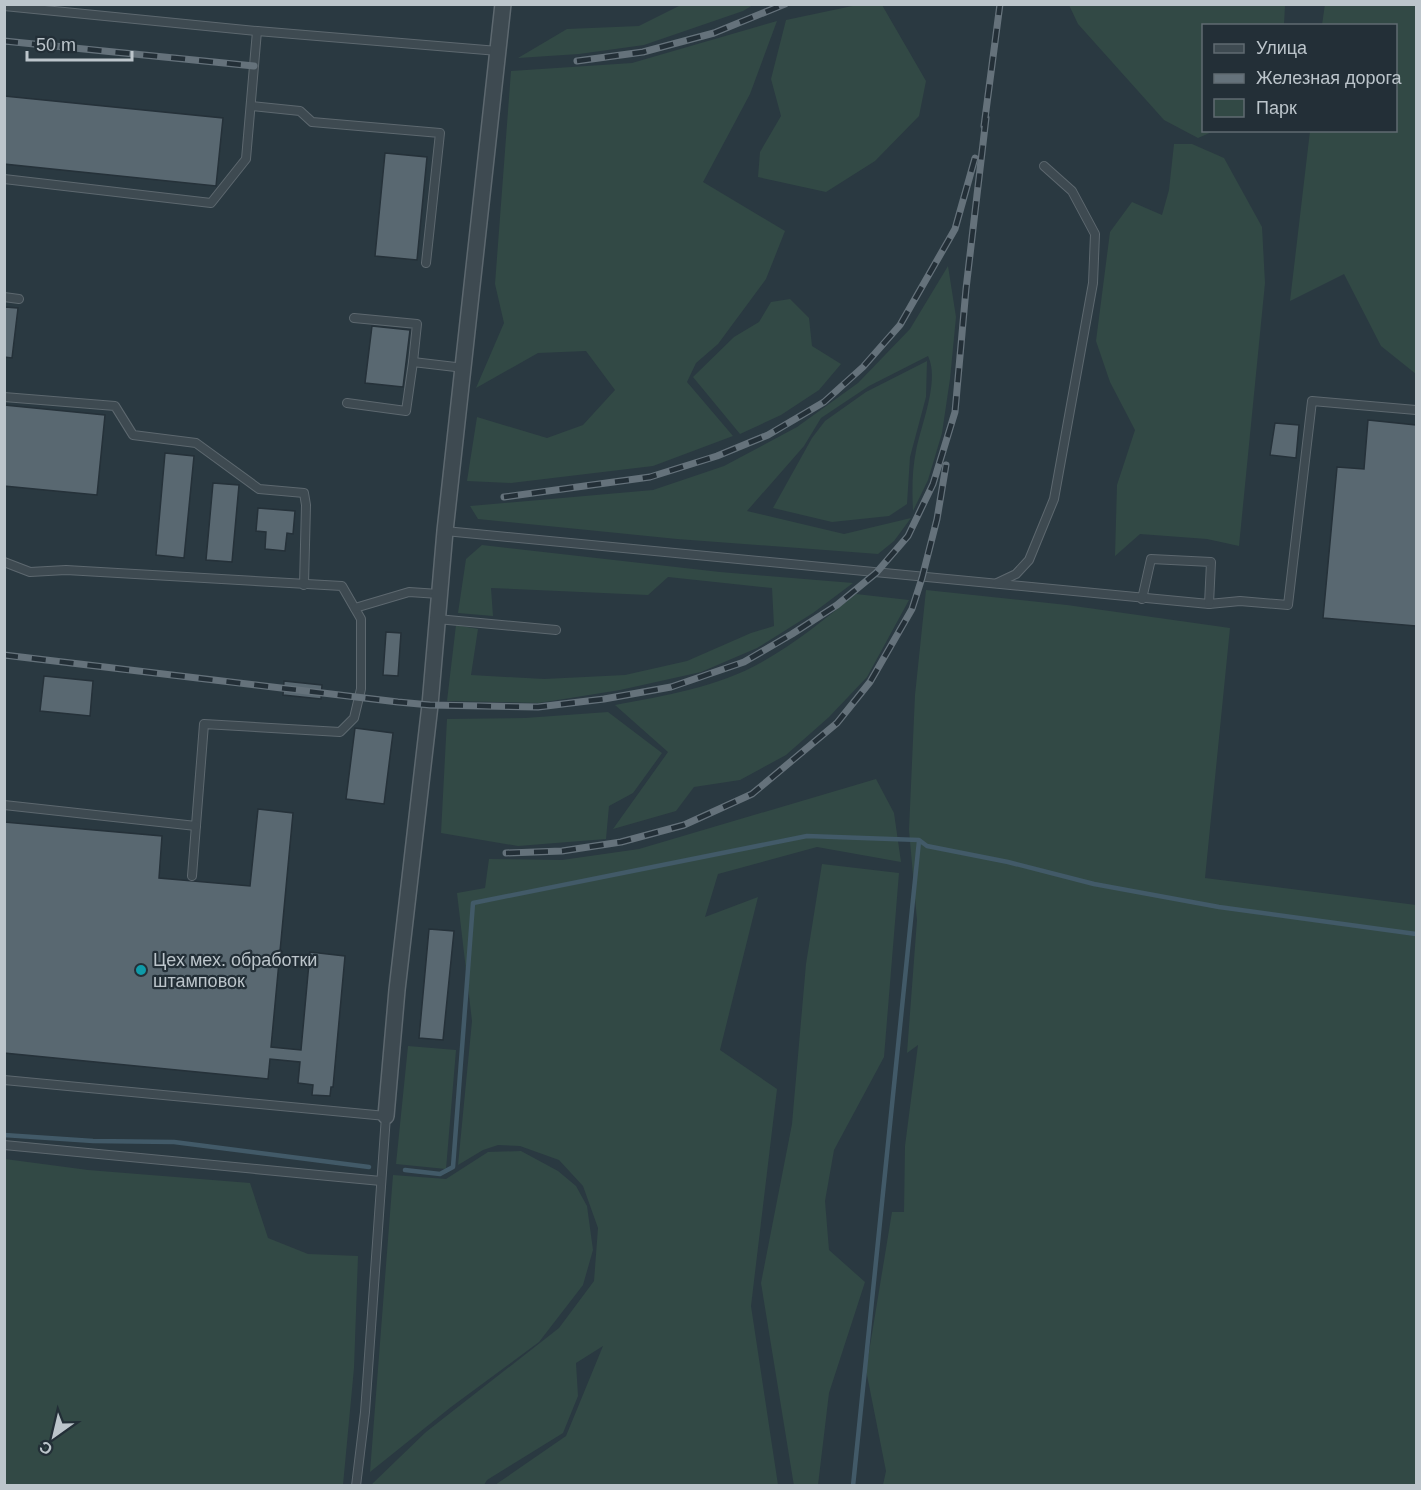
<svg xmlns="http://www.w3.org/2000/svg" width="1421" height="1490" viewBox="0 0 1421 1490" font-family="Arial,sans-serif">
  <rect width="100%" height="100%" fill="#2a3941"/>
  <g fill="#324945">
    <polygon points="1325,4 1416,5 1416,374 1381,346 1344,274 1290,301 1310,131 1396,130 1396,26 1322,25"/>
    <polygon points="681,5 753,5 743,11 644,45 579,54 518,58 567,29 639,26"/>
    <polygon points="857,5 882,5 926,81 919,116 875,161 826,192 758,177 760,152 781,116 771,79 786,20"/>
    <polygon points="1069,5 1285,5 1284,25 1204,26 1204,130 1214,131 1198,138 1164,120 1078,24"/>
    <polygon points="777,21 750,94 703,182 785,231 766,279 718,344 696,363 687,382 733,436 653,466 511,483 467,481 477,417 547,438 583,425 615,390 586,351 538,353 476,388 504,323 495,284 511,71 632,63"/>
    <polygon points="1174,144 1192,144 1224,158 1262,227 1265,283 1239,546 1207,539 1140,534 1115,556 1117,485 1135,430 1110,382 1096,341 1110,232 1132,202 1162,215 1169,190"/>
    <path d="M948,266L956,317L950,379L942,433L928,480L913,511C912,491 912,470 916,451C921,425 940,380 928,356L869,386L821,418L804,446L747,511L844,534L911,518L894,541L878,554L677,539L478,519L470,506L653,490L724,466L797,427L858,383L910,329Z"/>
    <polygon points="790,299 809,318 812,346 841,364 819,390 781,415 740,434 693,377 734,337 759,322 771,302"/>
    <polygon points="927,361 926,397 910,457 907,504 889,516 832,522 773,508 812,438 825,421 866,392"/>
    <polygon points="482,545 720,572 853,583 813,613 757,648 701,672 620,690 539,703 447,701 456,625 478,629 471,675 544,679 625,675 687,661 751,633 774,626 772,588 668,577 648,595 491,588 493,616 458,613 466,559"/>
    <polygon points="926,590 1067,605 1230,628 1205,878 1416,905 1416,1485 883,1485 886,1471 866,1370 892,1212 904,1212 905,1146 918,1045 907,1053 917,920 909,830 915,695"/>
    <path d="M856,594L909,600L867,677L829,717L786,755L740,780L694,787L676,811L613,829L668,752L615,705C664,696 718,687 762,662C796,643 826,618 856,594Z"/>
    <polygon points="608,712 662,753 633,793 609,806 606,839 518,846 441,833 447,719 525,718"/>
    <polygon points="876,779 894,813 901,862 817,847 718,874 705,917 758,897 720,1050 777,1089 751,1306 778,1485 495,1485 566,1436 603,1346 576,1363 578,1396 563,1433 487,1480 484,1485 371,1485 426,1432 559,1328 594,1281 598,1228 583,1186 559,1160 520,1146 498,1145 483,1150 458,1165 472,1021 457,893 485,888 489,859 562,860 639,849"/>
    <polygon points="822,864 899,873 884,1057 834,1150 825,1201 829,1250 865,1282 829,1393 818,1485 794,1486 761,1283 792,1124 806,964"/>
    <polygon points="408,1046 456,1050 446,1169 396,1164"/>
    <polygon points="521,1151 558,1171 576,1186 587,1206 593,1250 583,1285 539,1342 451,1407 370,1472 393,1175 446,1179 488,1152"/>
    <polygon points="5,1159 88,1170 250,1183 268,1238 308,1254 358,1256 354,1368 343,1485 5,1485"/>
  </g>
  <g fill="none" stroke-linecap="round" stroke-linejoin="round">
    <g stroke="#425a68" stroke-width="4.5">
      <polyline points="4,1135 93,1141 174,1142 369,1167"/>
      <polyline points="405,1170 440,1174 453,1167 473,903 807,836 919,840 927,846 1008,862 1094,884 1219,907 1416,934"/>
      <polyline points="853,1486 919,841"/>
    </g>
  </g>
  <g fill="#596871" stroke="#253139" stroke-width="1.5">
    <polygon points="4,96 223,118 216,186 4,164"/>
    <polygon points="385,153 427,157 417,260 375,256"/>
    <polygon points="4,307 18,308 12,358 4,357"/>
    <polygon points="372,326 410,330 403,387 365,383"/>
    <polygon points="4,405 105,415 97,495 4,486"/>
    <polygon points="1368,420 1416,425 1416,626 1323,618 1337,467 1364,469"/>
    <polygon points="1275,423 1299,425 1296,458 1270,455"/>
    <polygon points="165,453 194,456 184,558 156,555"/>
    <polygon points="213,483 239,485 232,562 206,560"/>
    <polygon points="258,508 295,511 293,534 287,533 285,551 265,549 266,532 256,531"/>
    <polygon points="386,632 401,633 398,676 383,675"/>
    <polygon points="44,676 93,681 90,716 40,711"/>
    <polygon points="284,681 322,685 321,699 283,695"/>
    <polygon points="355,728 393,733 384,804 346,799"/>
    <polygon points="258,809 293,813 271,1047 301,1050 310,952 345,956 333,1087 331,1087 330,1096 312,1095 313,1085 298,1083 300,1062 270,1059 268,1079 4,1053 4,822 162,836 159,878 250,886"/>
    <polygon points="429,929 454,931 443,1040 419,1038"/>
  </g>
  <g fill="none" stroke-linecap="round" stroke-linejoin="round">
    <defs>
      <g id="service">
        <polyline points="4,6 257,31 498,51"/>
        <polyline points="251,106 300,111 312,122 440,133 426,263"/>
        <polyline points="4,179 211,203 246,159 257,31"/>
        <polyline points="4,297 19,299"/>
        <polyline points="354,318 417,324 413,362"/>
        <polyline points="4,397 115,406 133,435 196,443 259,489 304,493 306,505 304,585"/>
        <polyline points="347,403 406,411 413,362 464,368"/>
        <polyline points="445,531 1209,604 1240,601 1288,605 1312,401 1416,410"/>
        <polyline points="4,562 30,572 66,570 342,586 361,619 361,689 354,718 340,732 204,724 192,876"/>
        <polyline points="997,583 1016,574 1029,560 1054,499 1093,283 1095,234 1072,191 1044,166"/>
        <polyline points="1142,599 1151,559 1211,562 1209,604"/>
        <polyline points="355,608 409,592 439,594"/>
        <polyline points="437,619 556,630"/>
        <polyline points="4,805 196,826"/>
        <polyline points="4,1080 386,1116 365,1412 356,1486"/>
        <polyline points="4,1145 381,1181"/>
      </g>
      <polyline id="minor" points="386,1116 397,990 430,705 445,531 503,4"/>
    </defs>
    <use href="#service" stroke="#5d686f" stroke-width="10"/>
    <use href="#minor" stroke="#5d686f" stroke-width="18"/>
    <use href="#service" stroke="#3e4a51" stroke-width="8"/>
    <use href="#minor" stroke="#3e4a51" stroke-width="15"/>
    <defs>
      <g id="rail">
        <polyline points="4,41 254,66"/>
        <polyline points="577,61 643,52 714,33 785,4"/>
        <polyline points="984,126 1000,4"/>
        <polyline points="504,497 650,477 717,456 768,435 824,402 863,367 900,325 955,229 975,158"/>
        <polyline points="4,655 398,702 430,705 538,707 604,699 671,687 744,662 792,634 837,605 876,573 908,536 933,484 955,412 966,289 986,118"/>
        <polyline points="506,853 562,851 621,842 684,825 752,794 837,723 870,682 912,609 922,578 937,519 946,465"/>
      </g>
    </defs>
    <use href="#rail" stroke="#65727b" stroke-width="7"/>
    <use href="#rail" stroke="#232f37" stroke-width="4.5" stroke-dasharray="14" stroke-linecap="butt"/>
  </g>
  <circle fill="#0f9aa8" stroke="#232f37" stroke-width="2" cx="141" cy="970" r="6"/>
  <g text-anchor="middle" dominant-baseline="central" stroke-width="4.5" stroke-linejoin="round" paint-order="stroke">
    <g font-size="18" fill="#bcc5cb" stroke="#232f37" text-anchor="start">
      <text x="153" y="960">Цех мех. обработки<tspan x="153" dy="21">штамповок</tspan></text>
    </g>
  </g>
  <rect width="1421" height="1490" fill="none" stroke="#bcc5cb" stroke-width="12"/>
  <rect x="1202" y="24" width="195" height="108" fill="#232f37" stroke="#606b72" stroke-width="1.5"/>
  <rect x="1214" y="44" width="30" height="9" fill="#3e4a51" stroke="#606b72" stroke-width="1.5"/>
  <text x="1256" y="54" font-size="18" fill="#bcc5cb">Улица</text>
  <rect x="1214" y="74" width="30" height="9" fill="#65727b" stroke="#606b72" stroke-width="1.5"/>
  <text x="1256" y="84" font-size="18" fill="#bcc5cb">Железная дорога</text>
  <rect x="1214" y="99" width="30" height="18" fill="#324945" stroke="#606b72" stroke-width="1.5"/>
  <text x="1256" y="114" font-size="18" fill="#bcc5cb">Парк</text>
  <g transform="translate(54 1436) rotate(214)" stroke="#232f37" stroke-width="4.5" paint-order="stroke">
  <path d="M0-4.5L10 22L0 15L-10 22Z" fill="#bcc5cb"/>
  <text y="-9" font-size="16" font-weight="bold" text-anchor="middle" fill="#bcc5cb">С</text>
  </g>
  <path d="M27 51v9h105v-9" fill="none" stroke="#bcc5cb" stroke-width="3"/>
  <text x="36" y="51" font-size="18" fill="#bcc5cb" stroke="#232f37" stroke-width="4.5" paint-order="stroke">50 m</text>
</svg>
